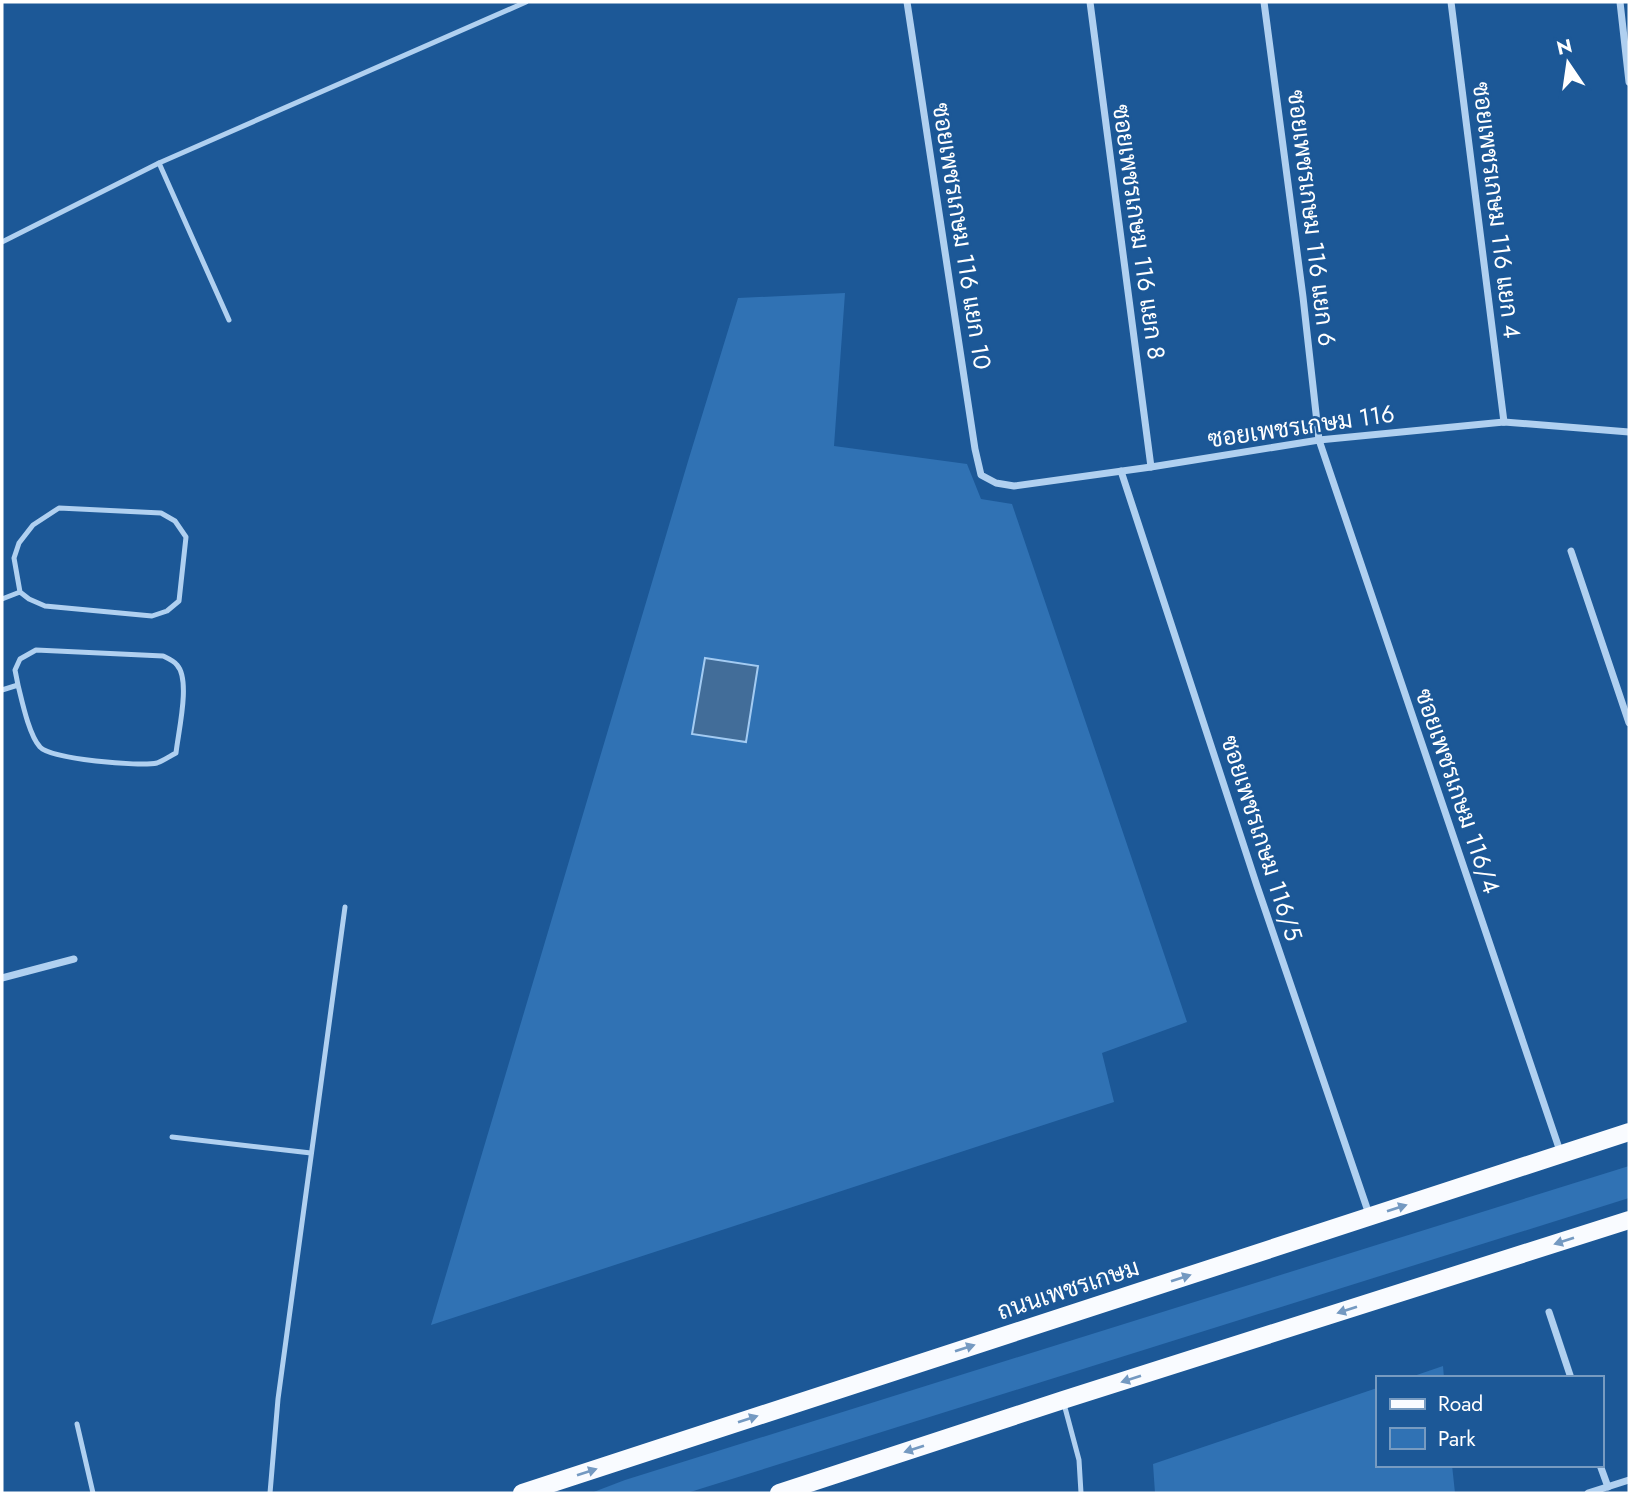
<svg xmlns="http://www.w3.org/2000/svg" width="1631" height="1495" viewBox="0 0 1631 1495" font-family="Jost,Sarabun,sans-serif">
  <rect width="100%" height="100%" fill="#1c5897"/>
  <g fill="#3072b4">
    <polygon points="845,293 834,446 967,464 981,499 1012,504 1187,1022 1102,1053 1114,1102 431,1325 689,458 738,298"/>
    <polygon points="1629,1166 1629,1198 687,1493 591,1493 625,1480"/>
    <polygon points="1443,1366 1444,1378 1408,1378"/>
    <polygon points="1377,1388 1377,1465 1452,1465 1455,1493 1155,1493 1153,1464"/>
  </g>
  <polygon fill="#426d99" stroke="#a3cbf2" stroke-width="2" points="705,658 758,666 746,742 692,734"/>
  <g fill="none" stroke-linecap="round" stroke-linejoin="round">
    <g stroke="#b0d0f0" stroke-width="5">
      <polyline points="159,163 229,320"/>
      <polyline points="2,242 159,163 526,2"/>
      <polyline points="2,599 20,592 29,599 45,606 152,616 167,611 179,601 186,537 175,521 161,513 59,508 33,525 19,543 14,558 20,592"/>
      <path d="M2,690L18,685C22,701 29,735 40,747C50,759 140,767 157,763C163,761 170,756 176,753C178,733 191,680 177,665C174,661 167,658 163,656L36,650L20,659L15,670L18,685"/>
      <polyline points="172,1137 311,1153"/>
      <polyline points="1064,1404 1079,1460 1081,1493"/>
      <polyline points="77,1424 93,1493"/>
      <polyline points="270,1493 278,1399 345,907"/>
    </g>
    <g stroke="#b0d0f0" stroke-width="7">
      <polyline points="907,2 975,449 981,475 996,483 1014,486 1151,467 1319,440 1504,422 1629,432"/>
      <polyline points="1090,2 1151,467"/>
      <polyline points="1264,2 1303,297 1319,440 1561,1154"/>
      <polyline points="1451,2 1504,422"/>
      <polyline points="1620,2 1629,82"/>
      <polyline points="1121,471 1257,886 1370,1217"/>
      <polyline points="1571,551 1629,723"/>
      <polyline points="2,978 74,959"/>
      <polyline points="1549,1312 1571,1378"/>
      <polyline points="1600,1465 1608,1487"/>
      <polyline points="1588,1493 1629,1480"/>
    </g>
    <g stroke="#f9fbff" stroke-width="18">
      <polyline points="522,1493 1629,1132"/>
      <polyline points="779,1493 1063,1400 1629,1220"/>
    </g>
  </g>
  <defs><path id="oneway-solid" d="M-6-.8H1V-3.2L6.5 0L1 3.2V.8H-6Z" transform="scale(1.75)"/></defs>
  <g fill="#7499c1">
    <use href="#oneway-solid" transform="translate(1397 1208) rotate(-18)"/>
    <use href="#oneway-solid" transform="translate(1564 1241) rotate(162)"/>
    <use href="#oneway-solid" transform="translate(1181 1278) rotate(-18)"/>
    <use href="#oneway-solid" transform="translate(1347 1310) rotate(162)"/>
    <use href="#oneway-solid" transform="translate(965 1348) rotate(-18)"/>
    <use href="#oneway-solid" transform="translate(1131 1379) rotate(162)"/>
    <use href="#oneway-solid" transform="translate(748 1419) rotate(-18)"/>
    <use href="#oneway-solid" transform="translate(914 1449) rotate(162)"/>
    <use href="#oneway-solid" transform="translate(587 1472) rotate(-18)"/>
  </g>
  <g text-anchor="middle" dominant-baseline="central" stroke-width="5" stroke-linejoin="round" paint-order="stroke">
    <g font-size="24" fill="#fff" stroke="#1c5897">
      <text transform="translate(1497 210) rotate(83)">ซอยเพชรเกษม 116 แยก 4</text>
      <text transform="translate(1312 218) rotate(83)">ซอยเพชรเกษม 116 แยก 6</text>
      <text transform="translate(1139 232) rotate(82)">ซอยเพชรเกษม 116 แยก 8</text>
      <text transform="translate(962 236) rotate(81)">ซอยเพชรเกษม 116 แยก 10</text>
      <text transform="translate(1301 426) rotate(-8)">ซอยเพชรเกษม 116</text>
      <text transform="translate(1458 791) rotate(71)">ซอยเพชรเกษม 116/4</text>
      <text transform="translate(1262 838) rotate(72)">ซอยเพชรเกษม 116/5</text>
      <text transform="translate(1068 1289) rotate(-18)">ถนนเพชรเกษม</text>
    </g>
  </g>
  <rect width="1631" height="1495" fill="none" stroke="#ffffff" stroke-width="7"/>
  <rect x="1376" y="1376" width="228" height="91" fill="#1c5897" stroke="#779bc1" stroke-width="2"/>
  <rect x="1390" y="1399" width="35" height="10" fill="#f9fbff" stroke="#779bc1" stroke-width="2"/>
  <text x="1438" y="1411" font-size="21" fill="#ffffff">Road</text>
  <rect x="1390" y="1428" width="35" height="21" fill="#3072b4" stroke="#779bc1" stroke-width="2"/>
  <text x="1438" y="1446" font-size="21" fill="#ffffff">Park</text>
  <g transform="translate(1568 63) rotate(347)" stroke="#1c5897" stroke-width="5" paint-order="stroke">
  <path d="M0-5L12 26L0 18L-12 26Z" fill="#ffffff"/>
  <text y="-10" font-size="19" font-weight="bold" text-anchor="middle" fill="#ffffff">N</text>
  </g>
</svg>
